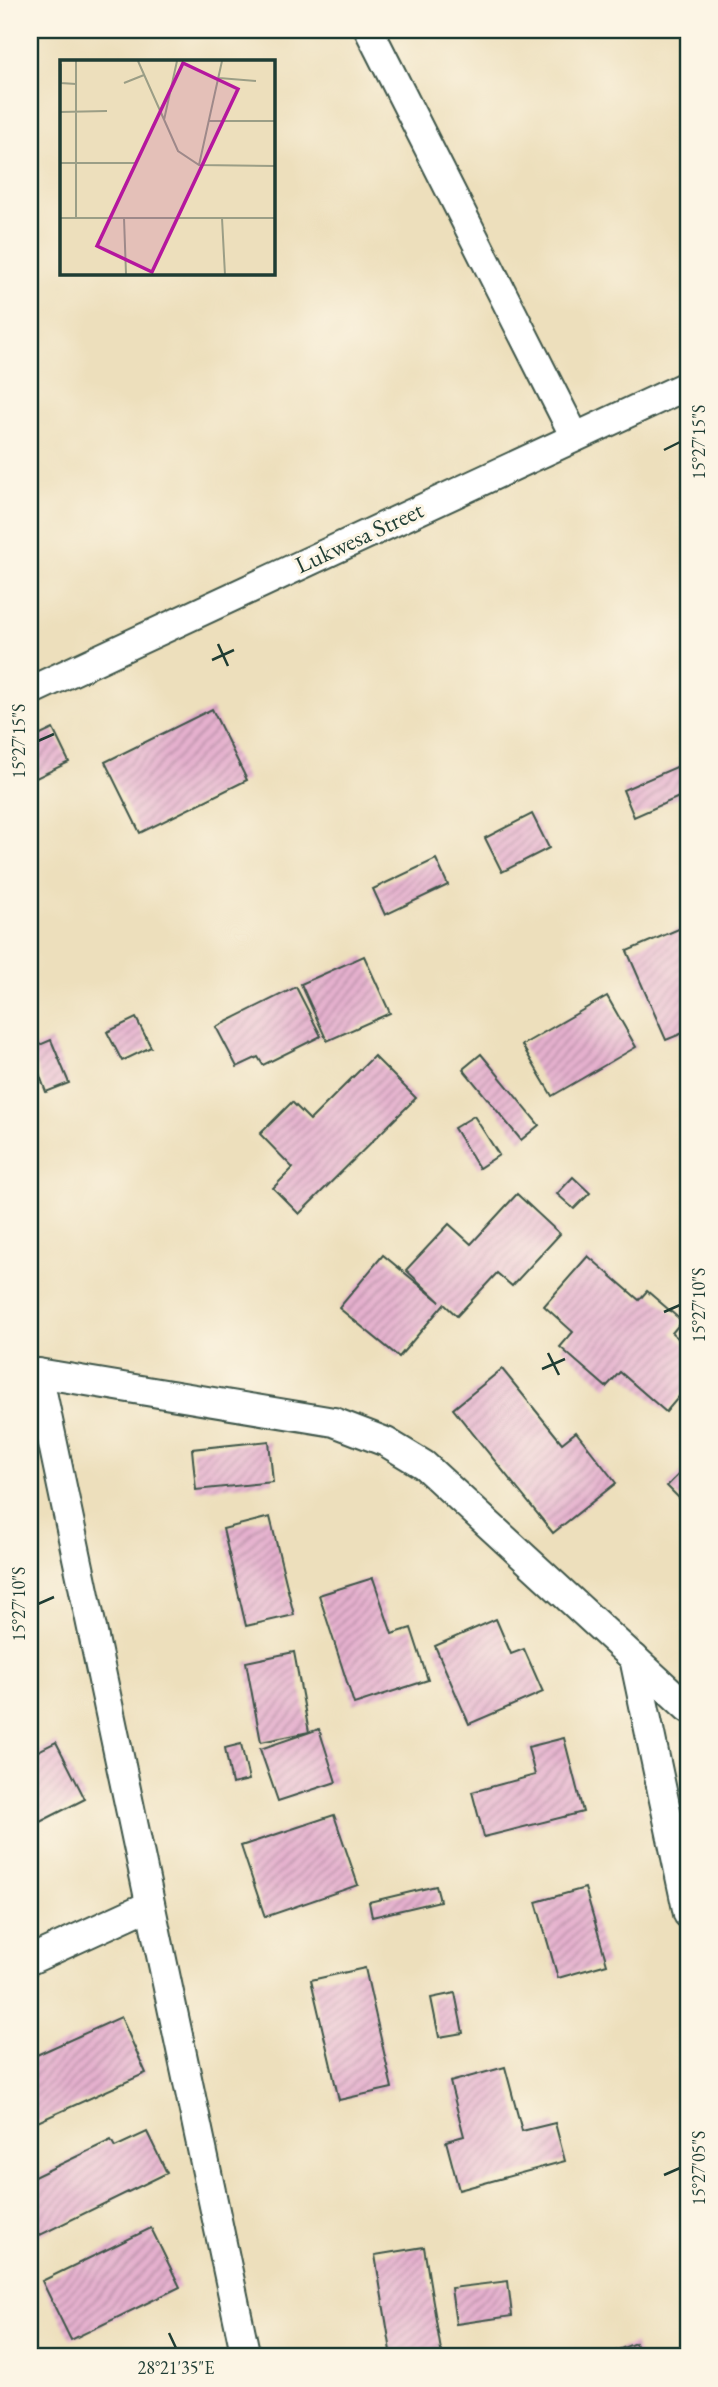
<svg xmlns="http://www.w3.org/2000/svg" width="718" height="2387" viewBox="0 0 718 2387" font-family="'EB Garamond',serif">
  <defs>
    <pattern id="building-hatch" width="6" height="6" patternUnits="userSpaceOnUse" patternTransform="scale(1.75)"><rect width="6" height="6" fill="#e5b0ce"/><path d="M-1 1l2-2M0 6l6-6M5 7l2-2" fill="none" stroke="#b990a8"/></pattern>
  </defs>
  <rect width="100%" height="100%" fill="#fcf5e5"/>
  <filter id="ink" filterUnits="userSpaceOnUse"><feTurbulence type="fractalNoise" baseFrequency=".0143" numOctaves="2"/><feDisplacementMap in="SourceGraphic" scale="14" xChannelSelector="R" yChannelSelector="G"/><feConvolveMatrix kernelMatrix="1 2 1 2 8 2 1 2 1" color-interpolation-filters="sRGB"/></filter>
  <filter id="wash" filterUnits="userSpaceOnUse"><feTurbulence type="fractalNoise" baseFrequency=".00686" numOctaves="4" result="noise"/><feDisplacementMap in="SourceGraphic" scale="28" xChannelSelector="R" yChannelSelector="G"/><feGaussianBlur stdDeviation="1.57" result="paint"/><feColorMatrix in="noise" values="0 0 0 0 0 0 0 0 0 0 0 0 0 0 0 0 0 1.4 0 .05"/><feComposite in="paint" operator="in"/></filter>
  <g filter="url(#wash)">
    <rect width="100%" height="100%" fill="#eddfbc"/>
    <g id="blocks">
      <g fill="url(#building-hatch)">
        <polygon points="212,709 247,780 140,833 105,762"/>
        <polygon points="53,729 69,762 30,781 30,740"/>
        <polygon points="688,762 688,793 634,817 623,790"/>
        <polygon points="532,814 549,848 502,872 485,838"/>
        <polygon points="436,859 448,885 385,915 373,889"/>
        <polygon points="688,925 688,1031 666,1040 627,951"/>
        <polygon points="364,956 390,1013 327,1041 301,984"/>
        <polygon points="296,987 321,1036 263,1065 258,1057 237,1067 216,1027"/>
        <polygon points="607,996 636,1047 552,1096 522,1045"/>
        <polygon points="136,1018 151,1047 122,1061 107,1032"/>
        <polygon points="51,1040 69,1083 46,1092 30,1049"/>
        <polygon points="481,1054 539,1125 521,1140 463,1069"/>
        <polygon points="374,1056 416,1098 299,1214 273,1188 293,1168 260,1134 292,1102 310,1120"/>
        <polygon points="474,1116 499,1155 479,1168 454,1128"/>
        <polygon points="573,1177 590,1193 574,1209 557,1194"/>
        <polygon points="517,1194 560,1234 512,1286 497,1273 457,1316 444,1304 399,1357 339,1308 383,1255 440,1302 406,1270 449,1224 471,1244"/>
        <polygon points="588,1256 639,1300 647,1291 682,1321 672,1333 688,1347 688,1386 666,1412 620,1372 606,1387 560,1347 573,1332 544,1306"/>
        <polygon points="502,1369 562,1443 576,1432 616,1483 553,1533 453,1409"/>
        <polygon points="269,1441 273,1482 196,1490 192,1449"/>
        <polygon points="688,1465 688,1507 667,1486"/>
        <polygon points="270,1517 294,1615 246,1626 223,1529"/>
        <polygon points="373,1578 392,1634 411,1628 428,1680 354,1704 319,1595"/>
        <polygon points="496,1619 511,1654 524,1649 543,1692 469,1724 435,1646"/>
        <polygon points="294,1652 309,1732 261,1742 246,1662"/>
        <polygon points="319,1729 336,1782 278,1801 260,1749"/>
        <polygon points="564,1738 583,1812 484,1837 472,1792 535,1775 528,1747"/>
        <polygon points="56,1742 85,1799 30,1827 30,1755"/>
        <polygon points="241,1744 249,1780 232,1784 225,1748"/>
        <polygon points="334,1815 358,1885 265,1917 241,1846"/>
        <polygon points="436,1886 440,1901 372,1917 369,1902"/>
        <polygon points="585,1888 607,1964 558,1978 536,1902"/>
        <polygon points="365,1968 392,2088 339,2100 311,1980"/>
        <polygon points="455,1993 463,2033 439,2037 431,1998"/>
        <polygon points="121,2017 146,2073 31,2125 30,2058"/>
        <polygon points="505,2067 522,2131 555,2123 565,2161 459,2190 446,2141 464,2136 450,2082"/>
        <polygon points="147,2132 167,2173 30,2240 30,2179 111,2140 115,2147"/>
        <polygon points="151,2228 180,2287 71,2340 42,2281"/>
        <polygon points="424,2247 442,2357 392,2357 375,2255"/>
        <polygon points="508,2281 512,2316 456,2324 451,2288"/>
        <polygon points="635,2343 640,2357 601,2357"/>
      </g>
    </g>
  </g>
  <g filter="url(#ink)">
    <use href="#blocks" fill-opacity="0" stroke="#3e5548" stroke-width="2"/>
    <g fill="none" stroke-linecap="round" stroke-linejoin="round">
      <defs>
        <g id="street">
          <polyline points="369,30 575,437"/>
          <polyline points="30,691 688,385"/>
          <polyline points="38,1373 246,2357"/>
          <polyline points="30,1377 38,1373 334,1422 386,1442 424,1465 688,1708"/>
          <polyline points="634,1658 688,1914"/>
          <polyline points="30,1960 150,1905"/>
        </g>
      </defs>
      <use href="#street" stroke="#3e5548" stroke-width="32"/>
      <use href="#street" stroke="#fff" stroke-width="28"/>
    </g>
  </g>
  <path fill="none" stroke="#1f3d34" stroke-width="2.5" d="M664,450L680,442M218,644L228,666M212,660L234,650M38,741L54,734M664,1312L680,1305M548,1353L559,1375M542,1369L565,1359M38,1604L54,1597M664,2175L680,2168M169,2333L176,2348"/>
  <g text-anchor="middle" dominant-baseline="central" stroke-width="6" stroke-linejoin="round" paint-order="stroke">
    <g font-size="24" fill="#1f3d34" stroke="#fcf5e5">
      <text transform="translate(359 537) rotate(-25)">Lukwesa Street</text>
    </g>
  </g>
  <g transform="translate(60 60)">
    <rect width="215" height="215" fill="#eddfbc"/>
    <path fill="none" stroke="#9b9e86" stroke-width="2" d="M16,1V158M78,1L118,91L139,105L216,106M1,4V23L16,24M159,18L196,21M64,23L84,15M0,52L47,51M104,60L117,1M149,61H216M0,103H77M139,105L162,1M0,158H216M64,158L66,214M162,158L165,215M32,215H101"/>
    <path fill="#b5179e" fill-opacity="0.15" stroke="#b5179e" stroke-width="3.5" d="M123,3L178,29L92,212L37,186Z"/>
    <rect width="215" height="215" fill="none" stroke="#1f3d34" stroke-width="3.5"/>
  </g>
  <rect width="718" height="2387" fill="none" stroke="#fcf5e5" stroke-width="77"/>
  <rect x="38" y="38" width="642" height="2310" fill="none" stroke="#1f3d34" stroke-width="2.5"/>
  <g font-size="18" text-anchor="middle" fill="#1f3d34">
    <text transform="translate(699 442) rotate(-90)" y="6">15°27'15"S</text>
    <text transform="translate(19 741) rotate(-90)" y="6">15°27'15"S</text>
    <text transform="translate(699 1305) rotate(-90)" y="6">15°27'10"S</text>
    <text transform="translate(19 1604) rotate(-90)" y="6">15°27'10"S</text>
    <text transform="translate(699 2168) rotate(-90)" y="6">15°27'05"S</text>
    <text x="176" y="2374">28°21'35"E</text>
  </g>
</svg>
